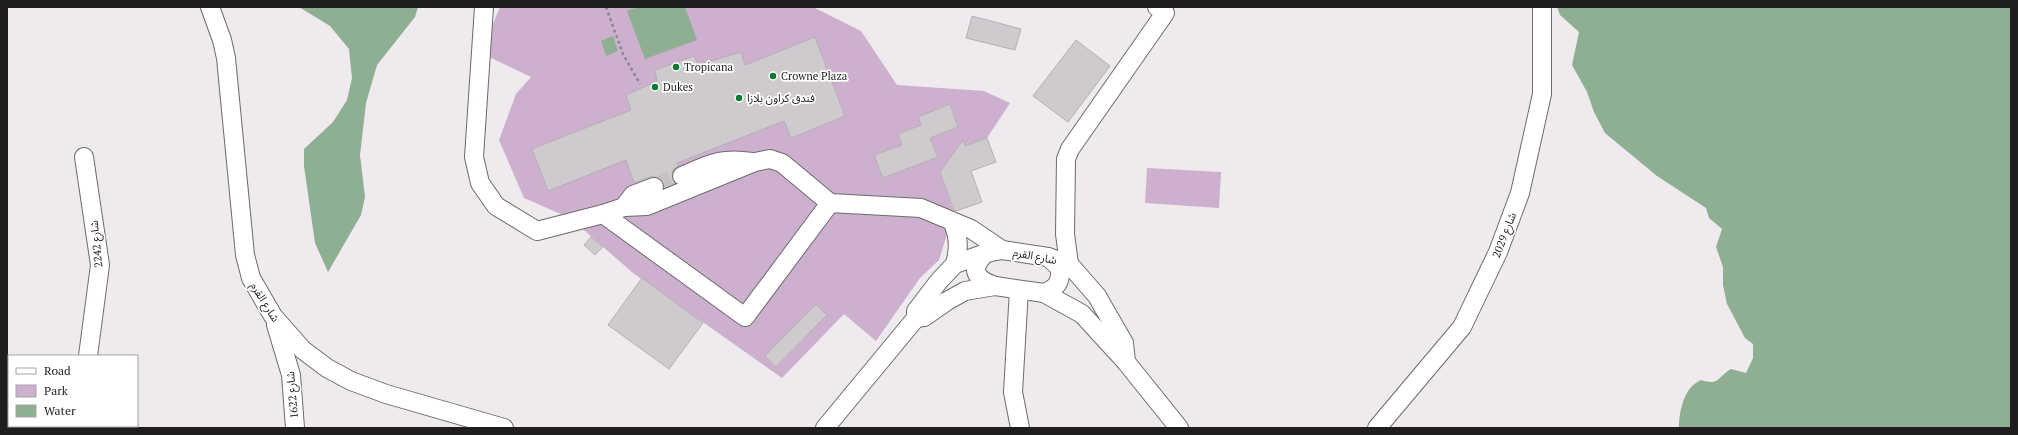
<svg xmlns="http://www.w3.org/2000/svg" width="2018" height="435" viewBox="0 0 2018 435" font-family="'PT Serif','Noto Sans Arabic',serif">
  <rect width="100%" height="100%" fill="#eeeaee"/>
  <g fill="#ccb0ce">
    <polygon points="500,7 813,7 861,31 897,85 984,91 1010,103 987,138 957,149 940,172 954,212 939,260 920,278 876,341 844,314 782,378 633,273 570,218 524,198 499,140 516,94 531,77 481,53"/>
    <polygon points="1147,168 1221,172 1219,208 1145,203"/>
  </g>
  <g fill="#8faf93">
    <polygon points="299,7 418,7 415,17 377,65 366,103 360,155 365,197 361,215 328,272 315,243 304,166 304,149 333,122 347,100 352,78 349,49 330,26"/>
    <polygon points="638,7 685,7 697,40 645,59 627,11"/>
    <path d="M1557,7H2011V428H1679C1679,411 1684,387 1701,380C1720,386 1717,377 1731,369L1746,373L1753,358V344L1745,338L1727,304L1723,285V267L1716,247L1722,229L1709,218L1706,208L1657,176L1605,133L1594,112L1587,92L1572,65L1579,32L1560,15Z"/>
    <polygon points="613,36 618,51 606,56 601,41"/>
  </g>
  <g fill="#cecace" stroke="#b4b0b4">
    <polygon points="972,16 1021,29 1015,50 966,38"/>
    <polygon points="815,37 845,116 791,138 784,121 677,163 678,166 673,170 672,175 675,183 664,188 661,179 655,177 650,177 634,183 626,160 548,191 532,149 631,110 626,95 657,81 655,70 694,56 698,65 741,52 745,65"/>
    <polygon points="1076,40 1110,66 1068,122 1033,96"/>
    <polygon points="950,104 958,127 930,138 938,157 883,178 874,155 902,145 898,134 921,125 918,117"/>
    <polygon points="987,138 996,162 971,171 982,202 956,211 954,210 940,172 963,140 965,146"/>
    <polygon points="591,237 603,247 595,255 584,245"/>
    <polygon points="642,278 703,323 669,369 608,325"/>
    <polygon points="816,304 827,315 776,367 765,356"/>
  </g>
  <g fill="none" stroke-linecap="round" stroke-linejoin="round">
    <polyline stroke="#c5c1c5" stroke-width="18" stroke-dasharray="18 9" stroke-linecap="butt" points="654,187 682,176"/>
    <defs>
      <g id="minor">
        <polyline points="210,7 222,40 226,58 245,255 251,278 273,316 303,350 327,368 351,381 386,394 504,428"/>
        <polyline points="484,7 474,157 480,183 496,206 537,231 603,214"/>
        <polyline points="84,157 100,265 88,356"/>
        <path d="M682,176C710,164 720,157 752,162"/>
        <polyline points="830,203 745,317 603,214 624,207 647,206 755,162 770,159 782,163 830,203 921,208 971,229 1002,250"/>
        <polyline points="624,207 633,195 654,187"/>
        <path d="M953,223C959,238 959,249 955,264"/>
        <path d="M986,253C969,269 975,279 995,286"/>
        <polyline points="1069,264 1065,234 1066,159 1070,149 1165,13 1157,7"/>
        <polyline points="1019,290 1013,392 1020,428"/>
        <path d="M1044,293C1057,288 1061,282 1060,268L1048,257"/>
        <polyline points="916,318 924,317 947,301 965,291 995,286 1044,293 1082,314 1126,362 1179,428"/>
        <polyline points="276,325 291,375 295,428"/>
        <polyline points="78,428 78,426"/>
        <polyline points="825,428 916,318 916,311 939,281 955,264 986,253 1002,250 1048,257 1069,264 1097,296 1124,343 1126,362"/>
        <polyline points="1377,428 1462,327 1498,252 1520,193 1542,94 1542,7"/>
      </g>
    </defs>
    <use href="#minor" stroke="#6e6a6e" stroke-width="20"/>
    <polyline stroke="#8b888b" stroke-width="2.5" stroke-dasharray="3 3" stroke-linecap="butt" points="606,7 623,54 640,84"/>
    <use href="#minor" stroke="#fff" stroke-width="18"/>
  </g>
  <g fill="#047b31" stroke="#fff" stroke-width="1.5">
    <circle cx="676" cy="67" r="4"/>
    <circle cx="773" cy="76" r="4"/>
    <circle cx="655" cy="87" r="4"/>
    <circle cx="739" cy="98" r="4"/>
  </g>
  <g text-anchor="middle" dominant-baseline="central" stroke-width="3.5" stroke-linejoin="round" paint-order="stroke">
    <g font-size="11" fill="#1f1d1f" stroke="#fff" text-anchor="start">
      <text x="684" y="67">Tropicana</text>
      <text x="781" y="76">Crowne Plaza</text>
      <text x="663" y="87">Dukes</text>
      <text x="747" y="98">فندق كراون بلازا</text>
    </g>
    <g font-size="11" fill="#1f1d1f" stroke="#fff">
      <text transform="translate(1504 235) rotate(-69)">2029 شارع</text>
      <text transform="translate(96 244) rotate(-96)">2242 شارع</text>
      <text transform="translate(1035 256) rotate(11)">شارع القرم</text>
      <text transform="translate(265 302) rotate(58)">شارع القرم</text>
      <text transform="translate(292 395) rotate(-95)">1622 شارع</text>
    </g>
  </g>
  <rect width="2018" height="435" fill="none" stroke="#1f1d1f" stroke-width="16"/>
  <rect x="8" y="355" width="130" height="72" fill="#ffffff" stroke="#a5a5a5"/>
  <rect x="16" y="368" width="20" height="6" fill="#ffffff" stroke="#a5a5a5"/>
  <text x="44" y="375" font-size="12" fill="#1f1d1f">Road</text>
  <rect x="16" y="385" width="20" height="12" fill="#ccb0ce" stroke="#a5a5a5"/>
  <text x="44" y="395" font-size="12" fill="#1f1d1f">Park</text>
  <rect x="16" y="405" width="20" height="12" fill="#8faf93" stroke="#a5a5a5"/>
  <text x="44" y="415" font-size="12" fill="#1f1d1f">Water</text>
</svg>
